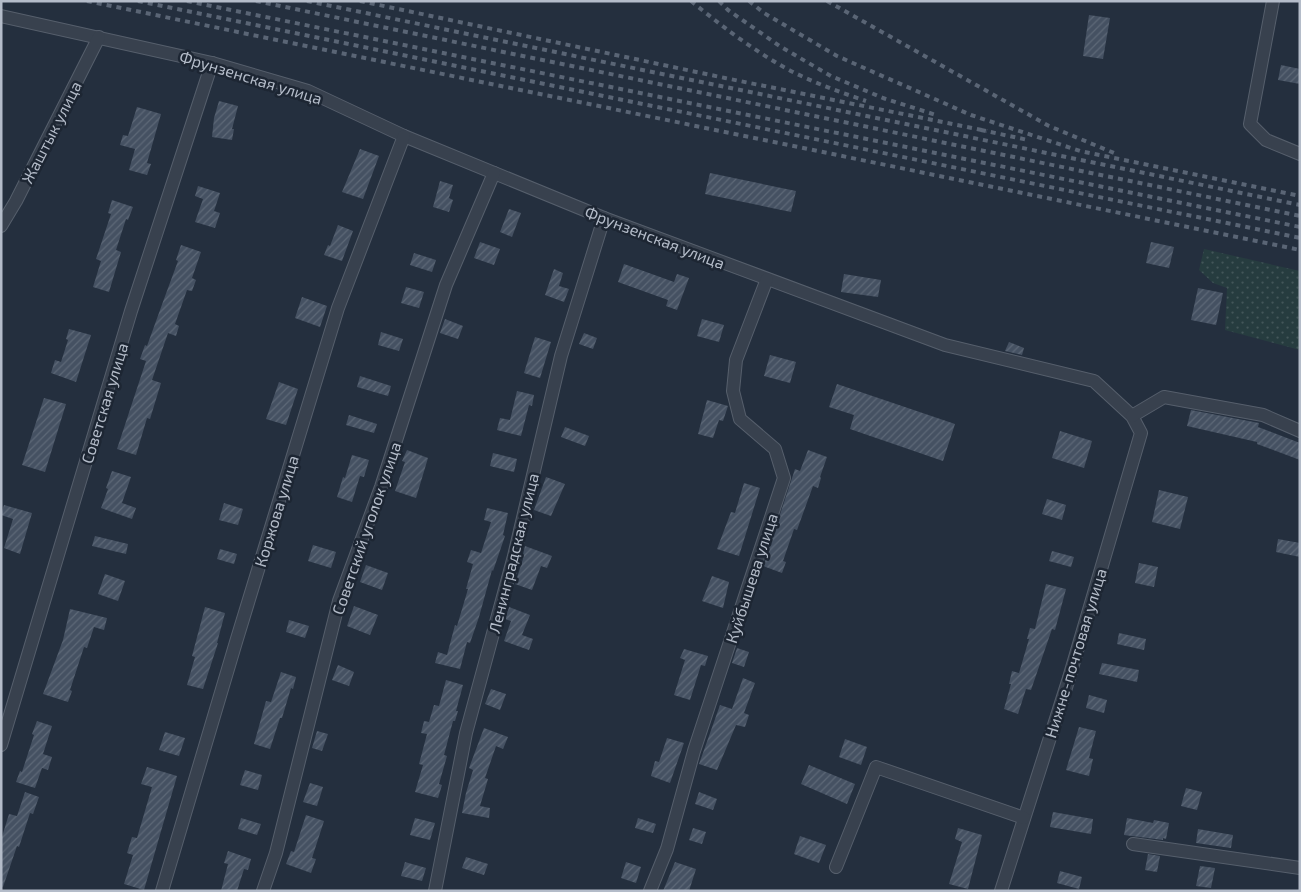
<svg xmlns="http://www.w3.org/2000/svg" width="1301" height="892" viewBox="0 0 1301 892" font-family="'Exo 2',sans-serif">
  <defs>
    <pattern id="park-dots" width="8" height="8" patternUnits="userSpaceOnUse" patternTransform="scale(1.25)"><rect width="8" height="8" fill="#263c3f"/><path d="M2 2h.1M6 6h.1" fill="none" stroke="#435659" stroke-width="1.8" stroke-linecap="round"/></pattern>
    <pattern id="building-hatch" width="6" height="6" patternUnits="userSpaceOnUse" patternTransform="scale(1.25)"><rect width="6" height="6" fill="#455162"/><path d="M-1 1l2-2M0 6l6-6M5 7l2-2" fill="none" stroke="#5d6877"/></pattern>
  </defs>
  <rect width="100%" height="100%" fill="#242f3e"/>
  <polygon fill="url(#park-dots)" points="1204,249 1300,271 1300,350 1225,330 1227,288 1213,283 1199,270"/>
  <g fill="url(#building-hatch)">
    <polygon points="1089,15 1110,18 1103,59 1083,56"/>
    <polygon points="1281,65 1300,69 1300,84 1278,80"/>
    <polygon points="219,101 238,106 232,129 234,129 232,140 212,137 214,118"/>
    <polygon points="137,107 161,114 147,163 151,164 147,175 129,170 135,149 120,145 123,135 128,136"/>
    <polygon points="360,149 379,156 363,199 342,192"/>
    <polygon points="710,173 796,191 791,212 705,194"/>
    <polygon points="440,181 453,185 449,198 453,200 449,212 433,207"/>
    <polygon points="198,186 220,193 214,211 220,213 215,228 195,222 203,199 195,196"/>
    <polygon points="112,200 133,207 128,220 126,219 116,250 121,252 109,292 93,287 101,261 96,259 111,214 108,213"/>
    <polygon points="509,209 521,213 512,237 500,232"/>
    <polygon points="338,225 353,231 342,261 324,255 328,245 330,246"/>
    <polygon points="480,242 500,249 494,265 474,258"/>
    <polygon points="1151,242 1174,247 1169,268 1146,263"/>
    <polygon points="181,245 201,252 192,278 196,280 192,291 187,290 175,324 179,326 176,336 168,333 152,380 161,383 150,419 147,418 136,455 117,449 146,361 140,359 145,345 147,346 164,299 178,261 176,260"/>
    <polygon points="414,253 436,260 432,272 410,265"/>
    <polygon points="624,264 674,282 677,274 689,278 677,310 666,306 668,300 618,282"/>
    <polygon points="554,269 563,273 559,286 569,289 564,302 545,295"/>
    <polygon points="844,274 881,280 878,297 841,292"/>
    <polygon points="406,287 424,292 419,308 401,303"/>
    <polygon points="1198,288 1223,293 1216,325 1191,320"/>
    <polygon points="302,297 327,306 320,327 295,318"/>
    <polygon points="445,319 463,326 458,339 440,333"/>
    <polygon points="702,319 724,325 719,342 697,336"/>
    <polygon points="69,329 91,335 76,382 51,373 55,360 61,362 68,340 66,339"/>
    <polygon points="381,332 403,339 399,351 378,345"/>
    <polygon points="584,333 597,338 593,349 579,344"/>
    <polygon points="535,337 551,342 540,378 524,373"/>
    <polygon points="1009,342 1024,348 1022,355 1005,351"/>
    <polygon points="770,355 796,362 790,383 764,376"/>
    <polygon points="360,376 391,386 388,396 357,387"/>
    <polygon points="279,382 298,389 286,425 266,419"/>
    <polygon points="837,384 955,424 943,461 850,429 854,415 829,407"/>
    <polygon points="517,391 534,395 532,406 529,405 521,436 497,430 500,418 510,420"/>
    <polygon points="44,398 66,404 45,472 22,465"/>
    <polygon points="707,400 728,406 723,421 719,420 713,438 698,434"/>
    <polygon points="1191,410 1259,423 1258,427 1300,443 1300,460 1257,444 1257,442 1187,426"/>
    <polygon points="349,415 377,424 374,433 346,425"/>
    <polygon points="565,427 589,436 585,446 561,437"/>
    <polygon points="1060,431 1092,441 1084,468 1052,458"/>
    <polygon points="407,450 428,458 416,498 395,491 405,462 402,461"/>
    <polygon points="808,450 827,457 820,477 821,478 818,488 813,486 797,530 794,529 783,561 786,562 782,573 763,566 795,469 800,471"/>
    <polygon points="493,453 517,459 514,472 490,466"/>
    <polygon points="352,455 369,460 364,477 360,476 352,502 337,497 343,477 345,478"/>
    <polygon points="112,471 131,477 122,503 136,508 132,519 101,508 108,489 106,488"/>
    <polygon points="546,477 565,484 551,516 534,510"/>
    <polygon points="744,483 760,488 739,556 717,549 731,512 735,513"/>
    <polygon points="1159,490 1188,497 1180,529 1152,522"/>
    <polygon points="1047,499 1066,505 1062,520 1042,514"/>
    <polygon points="224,503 243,509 238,525 219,520"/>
    <polygon points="4,505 32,513 20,554 4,548 13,519 1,515"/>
    <polygon points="487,508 508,513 503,535 505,536 493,571 492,570 479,617 470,643 467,642 460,669 435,663 438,652 447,655 455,625 457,626 468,589 466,589 473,564 467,562 471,550 481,553 491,522 484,520"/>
    <polygon points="95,536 128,544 126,554 92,546"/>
    <polygon points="1278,539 1300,543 1300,557 1276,552"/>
    <polygon points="313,545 336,552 331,568 308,561"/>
    <polygon points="525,546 552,556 547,568 541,566 532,590 515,584 523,559 522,559"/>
    <polygon points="220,549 237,554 234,564 217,559"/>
    <polygon points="1052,551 1074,557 1071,567 1049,561"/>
    <polygon points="1139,563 1158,567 1154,587 1135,583"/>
    <polygon points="366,565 388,573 382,590 360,582"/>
    <polygon points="105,574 125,581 118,601 98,594"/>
    <polygon points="712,576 729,582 723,608 702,601"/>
    <polygon points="1046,584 1066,589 1055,630 1052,629 1031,690 1026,689 1018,714 1004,709 1011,684 1009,684 1012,671 1019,673 1029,639 1027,639 1030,628 1035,629"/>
    <polygon points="354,606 378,615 370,635 347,626"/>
    <polygon points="205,607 225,613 217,643 218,643 203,689 187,685 195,657 192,656"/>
    <polygon points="509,607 530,615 522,635 533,639 529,650 504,641 511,621 505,619"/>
    <polygon points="70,609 107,618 104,630 94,627 87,648 84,647 70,690 72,691 68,702 43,694 63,640"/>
    <polygon points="289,620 309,626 305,638 286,632"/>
    <polygon points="1119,633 1146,639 1144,650 1117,644"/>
    <polygon points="737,648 749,652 744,667 732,663"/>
    <polygon points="684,649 708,656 705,666 701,665 690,700 674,695 685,660 680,658"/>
    <polygon points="1102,663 1139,670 1137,682 1099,674"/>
    <polygon points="338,665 354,672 349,686 332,680"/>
    <polygon points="281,672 296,677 293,689 291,688 282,718 280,718 270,749 254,744 266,701 271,702"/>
    <polygon points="743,678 755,683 744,713 749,715 745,727 736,725 717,770 699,764 720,705 732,709"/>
    <polygon points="446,680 463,685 456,711 458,711 455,721 453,721 444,755 447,756 439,784 442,785 438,798 415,792 423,765 419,764 427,734 421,733 424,721 429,722 434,705 439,706"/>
    <polygon points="491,689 506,694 500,710 485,704"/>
    <polygon points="1089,695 1107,700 1104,713 1086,708"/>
    <polygon points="37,721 52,726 43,754 52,757 48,770 42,768 35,788 16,782 20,771 22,772 34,735 32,734"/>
    <polygon points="1079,727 1096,731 1089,758 1093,759 1089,776 1066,770"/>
    <polygon points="484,728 508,737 503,749 496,746 485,778 488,779 480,806 490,808 489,818 462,813 466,793 473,770 469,768"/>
    <polygon points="317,731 328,734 322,751 312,748"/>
    <polygon points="165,732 185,738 179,756 159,750"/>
    <polygon points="667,738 684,743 670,783 651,776 655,761 659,762"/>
    <polygon points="845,739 867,747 861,765 839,757"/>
    <polygon points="809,765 855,784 847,804 801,784"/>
    <polygon points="147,767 177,776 144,890 124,884 133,855 127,853 132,837 137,838 152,787 141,784"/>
    <polygon points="245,770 262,775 258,790 240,785"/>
    <polygon points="310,783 323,787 317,806 303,802"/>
    <polygon points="1186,788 1202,792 1197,810 1181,806"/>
    <polygon points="25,792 39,797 33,814 30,813 19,847 17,846 3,887 1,886 1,840 9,814 17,816"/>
    <polygon points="699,792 717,799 713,810 695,804"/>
    <polygon points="1053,812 1093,819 1091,834 1050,827"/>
    <polygon points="306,815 324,821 312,858 316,859 311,873 286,864 291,851 294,852"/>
    <polygon points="241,818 261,824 257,835 238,829"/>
    <polygon points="415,818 435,823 430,840 410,835"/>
    <polygon points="638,818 656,824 653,833 635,828"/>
    <polygon points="1127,818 1153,823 1154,820 1169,823 1166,839 1163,838 1163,840 1124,835"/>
    <polygon points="693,828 706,832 702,844 689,840"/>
    <polygon points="958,828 982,835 968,889 949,884 962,842 955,839"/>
    <polygon points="1198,829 1233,835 1231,848 1196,843"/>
    <polygon points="800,836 826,845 819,863 794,854"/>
    <polygon points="228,851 251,859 248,870 244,869 237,891 221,891 228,864 224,863"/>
    <polygon points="1148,854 1160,856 1157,872 1145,870"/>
    <polygon points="466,857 488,864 484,875 462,868"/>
    <polygon points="405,862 426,868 422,881 401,876"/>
    <polygon points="626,862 641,867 636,883 621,878"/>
    <polygon points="675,862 696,869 689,891 663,891"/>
    <polygon points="1200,866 1215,868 1211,888 1196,886"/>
    <polygon points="1060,871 1082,877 1079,889 1057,883"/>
  </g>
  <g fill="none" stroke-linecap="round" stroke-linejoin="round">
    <defs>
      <g id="minor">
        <polyline points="1273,1 1250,124 1266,140 1300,154"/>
        <polyline points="1,16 212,63 308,91 404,136 604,218 945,345 1094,381 1132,416 1141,433 1069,678 1001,891"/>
        <polyline points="1,226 16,201 99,37"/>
        <polyline points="1132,416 1164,397 1263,415 1300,431"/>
        <polyline points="1,745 131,311 212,63"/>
        <polyline points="1133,844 1300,868"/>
        <polyline points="836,867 876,767 1024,818"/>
        <polyline points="162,891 236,642 338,308 404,136"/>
        <polyline points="263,891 276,853 339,601 381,487 446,285 494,173"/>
        <polyline points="435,891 466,733 514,556 561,356 604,218"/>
        <polyline points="650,891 667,849 694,751 784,478 775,449 740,419 733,391 736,360 767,279"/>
      </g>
    </defs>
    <use href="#minor" stroke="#565f6c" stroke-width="14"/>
    <use href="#minor" stroke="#38414e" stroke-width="12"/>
    <g stroke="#5a6575" stroke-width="4" stroke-dasharray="5 5" stroke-linecap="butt">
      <polyline points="87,1 1300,250"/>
      <polyline points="138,1 1300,238"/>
      <polyline points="187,1 1300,227"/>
      <polyline points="256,1 1300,216"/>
      <polyline points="307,1 1300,205"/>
      <polyline points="360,1 725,78 987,131"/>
      <path d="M691,1C718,23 745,44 775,62C803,79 834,90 866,101"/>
      <polyline points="719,1 728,10 781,47 831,76 883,98 936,115"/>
      <polyline points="749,1 764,13 837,56 971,115 1080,151 1300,196"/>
      <polyline points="827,1 1049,126 1114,153"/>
      <polyline points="981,130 1028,140"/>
    </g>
  </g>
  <g text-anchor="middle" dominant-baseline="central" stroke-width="5" stroke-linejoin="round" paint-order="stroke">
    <g font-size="16" fill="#b4bcc9" stroke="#1d2633">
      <text transform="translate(251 77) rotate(17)">Фрунзенская улица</text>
      <text transform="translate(51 132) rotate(-63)">Жаштык улица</text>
      <text transform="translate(655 237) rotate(21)">Фрунзенская улица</text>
      <text transform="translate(104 403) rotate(-73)">Советская улица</text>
      <text transform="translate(276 511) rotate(-73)">Коржова улица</text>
      <text transform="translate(366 528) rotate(-71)">Советский уголок улица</text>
      <text transform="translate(513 553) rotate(-76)">Ленинградская улица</text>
      <text transform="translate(751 578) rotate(-72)">Куйбышева улица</text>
      <text transform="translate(1075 653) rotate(-73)">Нижне-почтовая улица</text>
    </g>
  </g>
  <rect width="1301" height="892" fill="none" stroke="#b4bcc9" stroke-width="5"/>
</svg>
